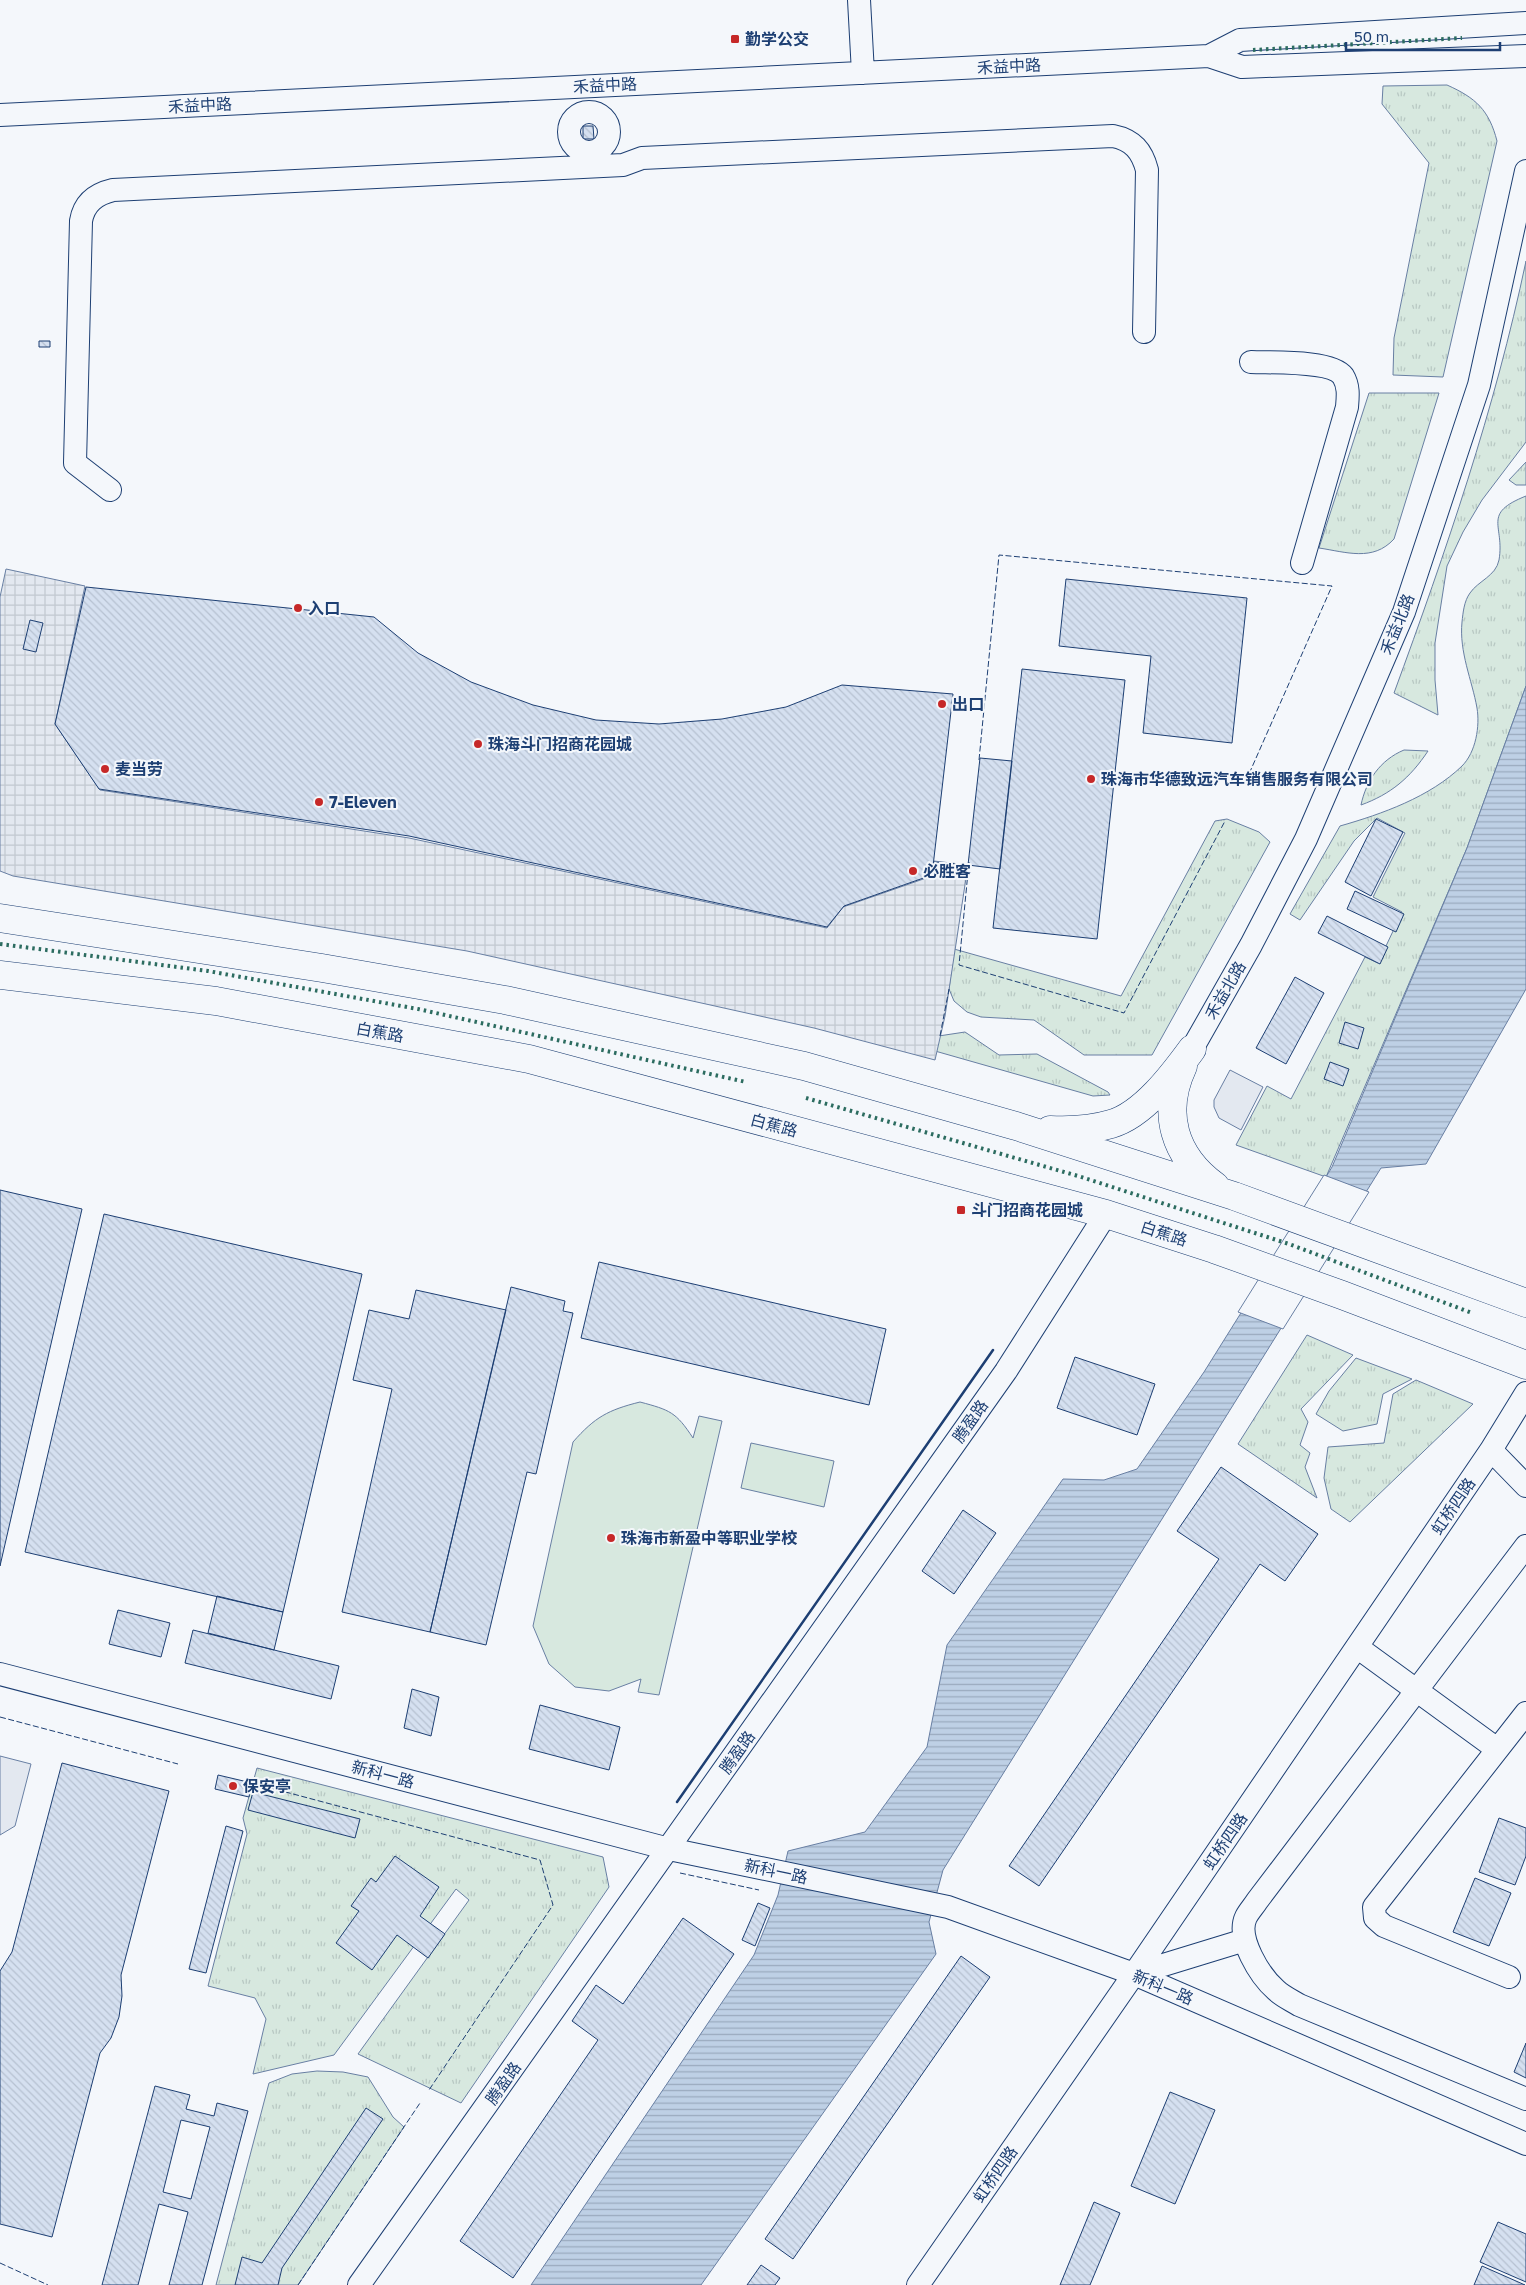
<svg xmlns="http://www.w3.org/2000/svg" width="1526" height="2285" viewBox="0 0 1526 2285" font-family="'Golos Text','Noto Sans SC',sans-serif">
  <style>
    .grass { fill: url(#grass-tufts); stroke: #687fa3 }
    .pitch { fill: #d7e8df; stroke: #687fa3 }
    .parking { fill: #e3e8f0; stroke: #687fa3 }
    .plaza { fill: url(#plaza-grid); stroke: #687fa3 }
    .water { fill: url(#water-rules); stroke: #687fa3 }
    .pier { fill: #f4f7fb; stroke: #687fa3 }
    .building { fill: url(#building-back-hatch); stroke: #1d3f73; fill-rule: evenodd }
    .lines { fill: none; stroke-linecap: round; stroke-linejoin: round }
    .minor-casing { stroke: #1d3f73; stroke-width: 24 }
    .major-casing { stroke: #1d3f73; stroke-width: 29 }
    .minor { stroke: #f4f7fb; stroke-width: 22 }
    .major { stroke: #f4f7fb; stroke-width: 28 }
    .hedge { stroke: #2c6c60; stroke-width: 4; stroke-dasharray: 2.5 4; stroke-linecap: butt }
    .fence { stroke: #1d3f73; stroke-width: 1; stroke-dasharray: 6 2.5; stroke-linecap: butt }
    .wall { stroke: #1d3f73; stroke-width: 2.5 }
    .poi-dot { fill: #c62828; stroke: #f4f7fb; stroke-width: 2 }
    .labels { text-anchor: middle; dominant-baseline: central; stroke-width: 4; stroke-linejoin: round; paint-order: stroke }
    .poi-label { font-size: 16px; font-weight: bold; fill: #1d3f73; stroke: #f4f7fb; text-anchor: start }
    .street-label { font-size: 16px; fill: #1d3f73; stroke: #f4f7fb }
  </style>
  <defs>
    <pattern id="grass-tufts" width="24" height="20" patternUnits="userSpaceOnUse" patternTransform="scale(1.25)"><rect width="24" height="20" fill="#d7e8df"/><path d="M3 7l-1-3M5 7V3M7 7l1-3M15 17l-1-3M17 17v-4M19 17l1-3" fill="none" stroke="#b8c8c3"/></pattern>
    <pattern id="plaza-grid" width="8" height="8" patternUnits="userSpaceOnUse" patternTransform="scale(1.25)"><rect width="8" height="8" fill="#e3e8f0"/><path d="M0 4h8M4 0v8" fill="none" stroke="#c2c8d1"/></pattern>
    <pattern id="water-rules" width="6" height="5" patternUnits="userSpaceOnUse" patternTransform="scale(1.25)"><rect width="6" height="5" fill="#bed0e5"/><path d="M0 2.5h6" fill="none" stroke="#9aaabe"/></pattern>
    <pattern id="building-back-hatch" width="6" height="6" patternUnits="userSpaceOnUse" patternTransform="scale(1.25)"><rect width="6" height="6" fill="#d5e0f0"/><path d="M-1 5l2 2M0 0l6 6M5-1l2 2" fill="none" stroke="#b6c1d1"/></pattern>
  </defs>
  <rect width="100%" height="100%" fill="#f4f7fb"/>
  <path class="grass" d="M1447,85C1476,98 1489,110 1497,141L1443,377L1393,375L1394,338L1429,163L1382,104L1383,86Z
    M1526,261V442L1482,500L1463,532L1447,566L1435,643V680L1438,715L1394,693C1446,551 1495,409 1526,261Z
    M1369,393H1439L1394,539C1373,562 1346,552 1319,548Z
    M1526,462V485H1516L1509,480Z
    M1526,496V686L1467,848L1326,1177L1236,1145L1267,1086L1291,1099L1365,957L1378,963L1402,912L1373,897L1405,833L1377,818L1354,841L1300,920L1290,914L1340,826C1382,814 1430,797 1462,766C1476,752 1480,726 1477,708C1472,680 1459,652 1462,622C1463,613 1464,601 1470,593C1478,581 1496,576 1499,560C1505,525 1481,514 1526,496Z
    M1404,750L1428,751C1410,778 1391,794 1361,805C1366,781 1380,760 1404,750Z
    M1227,819L1259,832L1270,842L1152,1055H1084L1034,1020L981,1017L967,1012L954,1001L949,989L954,949L1121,996L1215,821Z
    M965,1032L999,1055L1037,1054L1108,1092L1110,1095L1093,1096L935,1051L932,1037Z
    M1307,1335L1353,1355L1301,1409L1308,1422L1300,1445L1310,1453L1305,1467L1317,1498L1238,1444Z
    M1356,1358L1412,1379L1383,1394L1377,1424L1343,1431L1316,1414L1329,1391Z
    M1416,1380L1473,1404L1350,1522L1331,1509L1324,1478L1328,1447L1384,1443L1393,1394Z
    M257,1768L603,1857L609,1887L461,2103L358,2054L469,1900L456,1889L334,2055L253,2074L266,2019L255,1998L208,1986L247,1834L243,1818Z
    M317,2071L343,2072L368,2077L393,2117L404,2127L298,2285H216L269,2083L292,2074Z"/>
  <path class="pitch" d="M640,1402C670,1410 676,1412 693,1438L699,1416L722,1421L659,1695L638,1692L641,1679L609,1691L575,1687L549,1664L533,1626L573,1442C595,1417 608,1410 640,1402Z
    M751,1443L834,1461L824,1507L741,1488Z"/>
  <path class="parking" d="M1230,1070L1263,1087L1241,1130L1219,1118L1214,1107V1100Z
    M0,1756L31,1764L15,1826L0,1835Z"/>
  <path class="plaza" d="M6,569L85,586L55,724L100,790L409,838L827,928L843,907L932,876L934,861L968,865L945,1016L935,1060L814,1028L467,951L13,876L0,871V597Z"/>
  <path class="water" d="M1526,686V989L1426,1164L1381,1168L943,1870L929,1922L936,1954L701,2285H531L754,1955L778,1895L788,1851L865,1832L927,1747L947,1645L1063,1479L1104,1480L1137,1469L1204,1372L1326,1177L1332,1167L1467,848Z"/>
  <path class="pier" d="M1324,1175L1369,1192L1283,1329L1238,1312Z"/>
  <path class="building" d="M583,126H593L594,139H583Z
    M39,341H50V347H39Z
    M1066,579L1247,598L1232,743L1143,733L1151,656L1059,646Z
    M86,587L374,617L418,653L471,682L533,705L596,720L659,724L722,719L786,707L842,685L953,694L932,875L844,906L827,927L409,836L99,789L55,724Z
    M30,620L43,623L36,652L23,649Z
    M1022,669L1125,680L1097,939L993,928Z
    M980,758L1012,761L1000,869L968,865Z
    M1376,819L1403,832L1371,896L1345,882Z
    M1355,891L1404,914L1396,932L1347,909Z
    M1327,916L1388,947L1380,964L1318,933Z
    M1295,977L1324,993L1286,1064L1256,1048Z
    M1345,1022L1364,1028L1358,1049L1339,1043Z
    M1330,1062L1349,1069L1343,1086L1324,1079Z
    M0,1190L82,1209L0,1566Z
    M104,1214L362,1274L283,1612L25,1552Z
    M599,1262L886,1329L869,1405L581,1338Z
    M511,1287L565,1301L563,1311L573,1313L536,1474L527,1472L486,1645L430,1632Z
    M416,1290L506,1310L430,1632L342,1612L392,1389L353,1380L369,1310L409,1319Z
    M1075,1357L1155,1384L1137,1435L1057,1408Z
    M1221,1467L1318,1534L1285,1581L1260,1564L1039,1886L1009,1866L1219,1559L1177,1531Z
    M963,1510L996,1533L954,1594L922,1571Z
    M217,1596L283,1612L274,1650L208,1633Z
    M118,1610L170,1623L161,1657L109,1644Z
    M193,1630L339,1666L331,1699L185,1663Z
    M412,1689L439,1697L431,1736L404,1728Z
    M540,1705L620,1727L609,1770L529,1749Z
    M62,1763L169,1791L121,1975L122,1996L119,2017L111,2038L100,2053L52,2237L0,2224V1971L12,1952Z
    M218,1775L252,1783L249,1797L215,1789Z
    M253,1792L360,1819L355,1838L248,1810Z
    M1499,1818L1526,1828V1856L1515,1885L1479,1872Z
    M226,1826L243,1831L206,1973L189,1969Z
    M395,1856L439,1887L420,1916L445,1934L428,1958L397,1935L372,1970L336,1943L359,1911L351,1906L371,1878L376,1882Z
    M1475,1878L1511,1893L1489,1946L1453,1932Z
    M758,1903L770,1908L755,1946L742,1940Z
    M683,1918L734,1954L513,2278L460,2241L598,2040L572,2021L596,1985L623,2004Z
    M961,1956L990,1977L793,2259L765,2239Z
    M1526,2043V2078L1514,2072Z
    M155,2086L190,2095L186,2109L214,2116L217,2103L248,2111L202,2285H169L188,2212L159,2204L138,2285H102ZM181,2120L210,2127L191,2199L163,2192Z
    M1170,2092L1215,2110L1175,2204L1131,2186Z
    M366,2108L383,2119L282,2268L278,2285H235L242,2257L262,2263Z
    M1094,2202L1120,2213L1090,2285H1060Z
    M1498,2222L1526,2234V2282L1480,2262Z
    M761,2265L780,2278L775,2285H747Z
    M1482,2266L1525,2285H1474Z"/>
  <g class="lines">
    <defs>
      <path id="minor" d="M859,0L863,73
        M1209,56L1240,40L1526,23
        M569 132a20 20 0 1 1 40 0a20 20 0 1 1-40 0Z
        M0,115L1209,56L1242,67L1526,56
        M1251,362C1271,363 1331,360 1343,376C1349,386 1348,396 1347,407L1302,563
        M110,490L75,463L81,221C84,203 96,194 113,190L623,165L642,158L1113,136C1133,140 1142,151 1147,170L1144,332
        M1192,1049L1251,945L1306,839L1404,612L1479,385L1526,171
        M1491,1450L1526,1486
        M1526,1546L1257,1901C1254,1906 1249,1911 1246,1917C1236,1938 1260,1976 1276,1990C1282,1996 1291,2000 1299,2005L1526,2099
        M1357,1647L1497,1749
        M0,1674L669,1849L948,1907L1134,1974L1526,2144
        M1134,1974L1245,1940
        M1509,1977L1384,1926L1375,1918L1374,1907L1526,1713
        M359,2285L1006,1371L1106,1214
        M918,2285L1134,1974L1491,1450L1526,1393"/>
      <path id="major" d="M0,918L322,968L505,1000L804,1066L1016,1126L1234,1196L1526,1303
        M0,975L216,1001L529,1059L1106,1214L1214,1249L1342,1295L1526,1365
        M1183,1066C1161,1113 1174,1156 1215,1186
        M1050,1130C1071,1131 1091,1130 1111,1124C1143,1115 1173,1075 1192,1049"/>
    </defs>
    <use href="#minor" class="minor-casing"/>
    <use href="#major" class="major-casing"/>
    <use href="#minor" class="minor"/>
    <use href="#major" class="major"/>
    <path class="hedge" d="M1253,50L1462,38
      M0,944L208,971L418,1009L746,1082
      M806,1098L1078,1176L1289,1244L1472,1313"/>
    <path class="fence" d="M979,760L999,555L1332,586L1245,783
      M933,862L969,865
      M969,862L959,965L1124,1013L1225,821
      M940,1036L949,989
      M0,1717L178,1764
      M252,1783L540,1860L553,1905L429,2090
      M680,1873L759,1890
      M0,2263L48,2285
      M298,2285L420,2103"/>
    <path class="wall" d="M677,1802L993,1350"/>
  </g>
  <g class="poi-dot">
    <rect x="730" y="34" width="10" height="10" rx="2.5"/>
    <circle cx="298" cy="608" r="5"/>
    <circle cx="942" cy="704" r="5"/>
    <circle cx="478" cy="744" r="5"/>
    <circle cx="105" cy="769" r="5"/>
    <circle cx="1091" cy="779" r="5"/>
    <circle cx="319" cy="802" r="5"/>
    <circle cx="913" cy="871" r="5"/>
    <rect x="956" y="1205" width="10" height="10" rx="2.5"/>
    <circle cx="611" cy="1538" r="5"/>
    <circle cx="233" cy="1786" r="5"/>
  </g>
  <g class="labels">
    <g class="poi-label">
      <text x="745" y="39">勤学公交</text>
      <text x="308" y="608">入口</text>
      <text x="952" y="704">出口</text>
      <text x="488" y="744">珠海斗门招商花园城</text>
      <text x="115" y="769">麦当劳</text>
      <text x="1101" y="779">珠海市华德致远汽车销售服务有限公司</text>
      <text x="329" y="802">7-Eleven</text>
      <text x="923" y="871">必胜客</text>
      <text x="971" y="1210">斗门招商花园城</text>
      <text x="621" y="1538">珠海市新盈中等职业学校</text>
      <text x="243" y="1786">保安亭</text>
    </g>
    <g class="street-label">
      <text transform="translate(1009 66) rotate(-3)">禾益中路</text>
      <text transform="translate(605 85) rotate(-3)">禾益中路</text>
      <text transform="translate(200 105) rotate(-3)">禾益中路</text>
      <text transform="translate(1397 624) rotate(-68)">禾益北路</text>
      <text transform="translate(1225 990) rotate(-60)">禾益北路</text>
      <text transform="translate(380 1032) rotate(10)">白蕉路</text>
      <text transform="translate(774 1125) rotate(15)">白蕉路</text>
      <text transform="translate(1164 1233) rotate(18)">白蕉路</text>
      <text transform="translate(970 1421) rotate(-55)">腾盈路</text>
      <text transform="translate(1453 1506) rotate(-56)">虹桥四路</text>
      <text transform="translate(737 1752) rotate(-55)">腾盈路</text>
      <text transform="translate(383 1774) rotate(15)">新科一路</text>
      <text transform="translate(1225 1841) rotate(-56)">虹桥四路</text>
      <text transform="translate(776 1871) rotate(12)">新科一路</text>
      <text transform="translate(1163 1987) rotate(23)">新科一路</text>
      <text transform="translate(503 2083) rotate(-55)">腾盈路</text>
      <text transform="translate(995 2174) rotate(-55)">虹桥四路</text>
    </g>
  </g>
  <path d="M1346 42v8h154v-8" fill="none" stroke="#1d3f73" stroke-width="2.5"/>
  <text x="1354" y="42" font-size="15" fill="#1d3f73" stroke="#f4f7fb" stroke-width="4" paint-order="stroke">50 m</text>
</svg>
